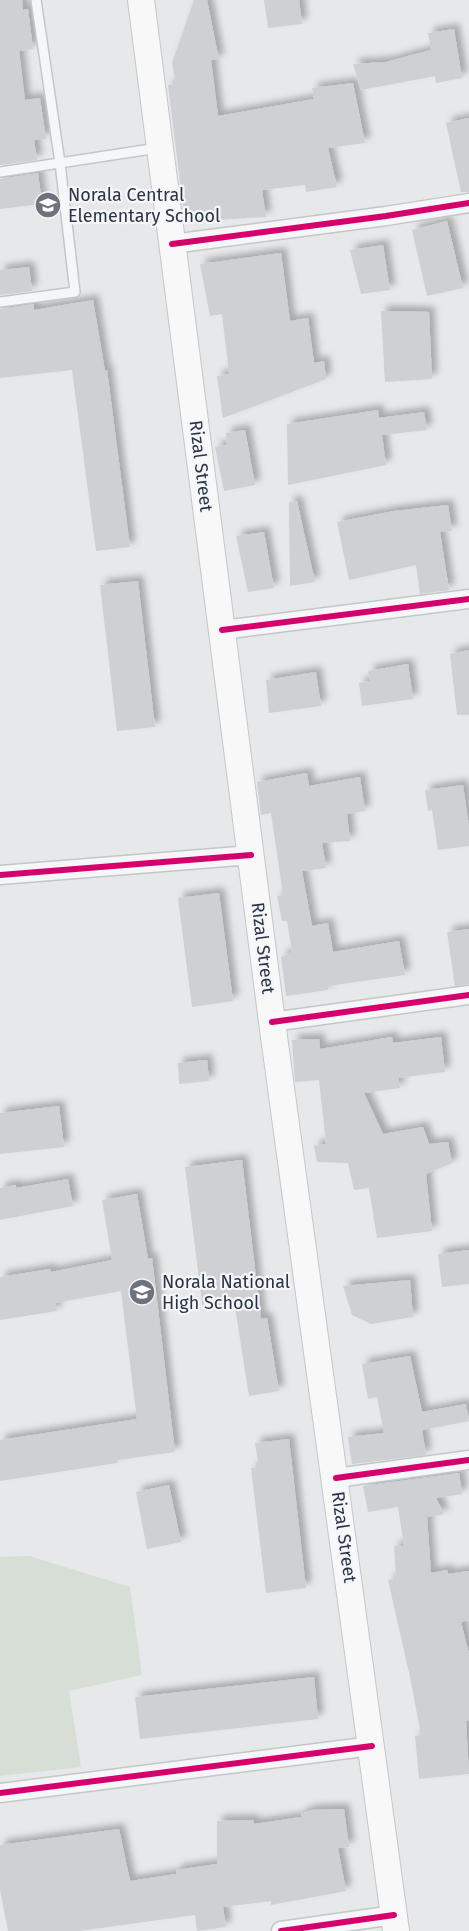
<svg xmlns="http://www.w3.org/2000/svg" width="469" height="1931" viewBox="0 0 469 1931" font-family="'Fira Sans',sans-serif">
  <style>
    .green { fill: #d6ded6 }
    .building { fill: #ced0d3; filter: url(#shadow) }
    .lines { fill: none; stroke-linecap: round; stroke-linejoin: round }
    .service-casing { stroke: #c4c6c8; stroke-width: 12 }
    .minor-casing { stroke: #c4c6c8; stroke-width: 21 }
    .secondary-casing { stroke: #c4c6c8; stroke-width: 28 }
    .service { stroke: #f5f6f7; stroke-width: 9 }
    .minor { stroke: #f5f6f7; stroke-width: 18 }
    .secondary { stroke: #f8f8f8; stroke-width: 26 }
    .cycleway-casing { stroke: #f4f6f9; stroke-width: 10 }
    .cycleway { stroke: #d6006c; stroke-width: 6 }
    .labels { text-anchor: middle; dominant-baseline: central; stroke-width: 4.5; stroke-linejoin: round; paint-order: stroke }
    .poi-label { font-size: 18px; fill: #2b3445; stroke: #f4f6f9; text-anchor: start }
    .street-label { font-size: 18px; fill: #2b3445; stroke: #f4f6f9 }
  </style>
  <defs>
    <filter id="shadow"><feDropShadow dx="5.5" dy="-5.5" stdDeviation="3" flood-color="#0004"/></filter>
  </defs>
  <rect width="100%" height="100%" fill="#e6e8ea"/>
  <path class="green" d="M29,1556L130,1587L142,1675L69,1691L81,1767L0,1776V1557Z"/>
  <path class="building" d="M0,0H22L23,10L28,9L33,49L19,51L25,100L40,98L46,139L34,140L37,160L0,165Z
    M194,0H207L219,60H211L218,116L314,99L312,88L353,83L365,143L328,148L337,187L306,192L305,185L262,190L266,217L185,222L168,85L176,84L172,63Z
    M264,0H299L302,24L268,28Z
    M454,29L462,78L436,83L435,76L361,90L353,64L386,62L431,50L428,33Z
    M469,118V192H461L446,123Z
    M38,173L42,204L0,209V179Z
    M447,221L463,288L427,296L412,230Z
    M383,245L390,290L361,294L350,250Z
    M281,253L290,321L308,318L314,363L324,361L326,379L223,418L217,376L229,374L222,314L210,316L200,264Z
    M29,267L32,291L0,295V270Z
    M93,300L105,371L107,370L130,547L96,551L72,370L0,378V309L34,304V310Z
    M381,311L429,312L432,379L385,382Z
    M378,410L379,418L424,412L427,430L382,435L386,465L288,485L287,424Z
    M245,430L255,485L224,491L215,447L227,445L226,433Z
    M297,501L315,582L290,586L289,502Z
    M448,505L452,531L440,532L449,590L420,594L416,565L349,580L337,522L394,511Z
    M264,532L274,588L248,592L236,536Z
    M138,581L155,727L117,731L100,585Z
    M469,650V715H457L450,654Z
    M408,664L413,699L362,706L359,683L370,681L368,671Z
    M316,672L321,706L269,713L266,680Z
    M307,773L309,786L360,777L365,811L347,814L350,841L322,843L326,868L302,871L312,926L328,923L333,952L399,941L405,975L328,986V990L286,996L281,957L292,952L287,921H282L277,896L283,895L271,813L261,815L257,782Z
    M463,785L469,827V846L438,850L432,810L428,811L425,790Z
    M219,893L233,1001L192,1007L178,898Z
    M469,929V984L455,986L447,932Z
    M392,1037L393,1043L441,1037L445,1072L398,1078L400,1088L364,1093L383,1134L423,1127L429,1144L448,1142L452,1163L426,1174L432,1231L377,1238L369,1188L354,1190L348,1163L317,1162L314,1146L326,1144L319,1080L295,1082L292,1040L319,1039L320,1049Z
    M207,1060L209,1081L179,1084L178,1063Z
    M59,1106L64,1147L0,1154V1113Z
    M242,1160L261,1319L267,1318L279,1391L249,1396L235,1307L203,1311L185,1167Z
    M68,1179L73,1206L0,1220V1188L16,1185V1188Z
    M137,1194L148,1259L152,1258L175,1452L117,1460V1463L0,1481V1440L137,1419L121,1291L55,1303L57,1311L0,1320V1277L50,1269L51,1272L112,1260L102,1200Z
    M469,1250V1284L442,1287L438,1254Z
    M410,1280L413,1317L371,1324L352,1315L343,1286Z
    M410,1356L422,1412L466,1404L469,1421L422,1430L426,1455L352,1464L348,1437L384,1433L377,1397L368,1399L362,1364Z
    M289,1439L306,1588L266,1593L251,1468L259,1467L255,1443Z
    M459,1473L462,1494L436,1498L444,1514L427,1517L431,1573L447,1570L448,1574L469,1571V1620L461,1622L469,1654V1720L466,1721L469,1774L419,1779L415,1736L421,1735L410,1677L388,1580L396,1578L394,1546H404L398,1507L368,1512L363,1486Z
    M169,1485L181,1542L147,1549L136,1492Z
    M314,1677L318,1719L140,1739L135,1697Z
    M344,1809L349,1847L338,1848L346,1891L271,1905V1901L223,1907L226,1927L197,1931L195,1915L79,1931H8L0,1890V1845L119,1829L130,1881L176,1874V1870L217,1864V1821L253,1820L254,1824L301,1817V1814L312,1810Z"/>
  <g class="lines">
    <defs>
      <path id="service" d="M0,172L158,148
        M0,302L75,292L60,163L36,0"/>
      <path id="minor" d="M172,244L386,216L469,203
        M222,630L469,599
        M0,875L251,855
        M272,1022L469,995
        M336,1478L469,1460
        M0,1793L372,1746
        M281,1931L394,1915"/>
      <path id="secondary" d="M141,0L272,1022L396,1931"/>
    </defs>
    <use href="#service" class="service-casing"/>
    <use href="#minor" class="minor-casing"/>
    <use href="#secondary" class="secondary-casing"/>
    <use href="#service" class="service"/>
    <use href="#minor" class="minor"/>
    <use href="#secondary" class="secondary"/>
    <defs>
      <path id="cycleway" d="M172,244L386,216L469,203
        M222,630L469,599
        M0,875L251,855
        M272,1022L469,995
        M336,1478L469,1460
        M0,1793L372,1746
        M281,1931L394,1915"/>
    </defs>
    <use href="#cycleway" class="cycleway-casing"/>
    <use href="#cycleway" class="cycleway"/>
  </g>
  <defs>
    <symbol id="school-disc" viewBox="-11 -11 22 22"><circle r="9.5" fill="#6c737f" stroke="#f4f6f9"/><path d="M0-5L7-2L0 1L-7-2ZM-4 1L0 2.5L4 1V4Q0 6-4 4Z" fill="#fff"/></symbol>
  </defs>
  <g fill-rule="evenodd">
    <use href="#school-disc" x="33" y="190" width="30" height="30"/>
    <use href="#school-disc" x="127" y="1277" width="30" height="30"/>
  </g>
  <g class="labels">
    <g class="poi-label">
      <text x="68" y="195">Norala Central<tspan x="68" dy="21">Elementary School</tspan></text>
      <text x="162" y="1282">Norala National<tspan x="162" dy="21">High School</tspan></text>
    </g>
    <g class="street-label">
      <text transform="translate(201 466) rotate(83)">Rizal Street</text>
      <text transform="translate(263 948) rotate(83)">Rizal Street</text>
      <text transform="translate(344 1537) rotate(82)">Rizal Street</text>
    </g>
  </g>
</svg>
